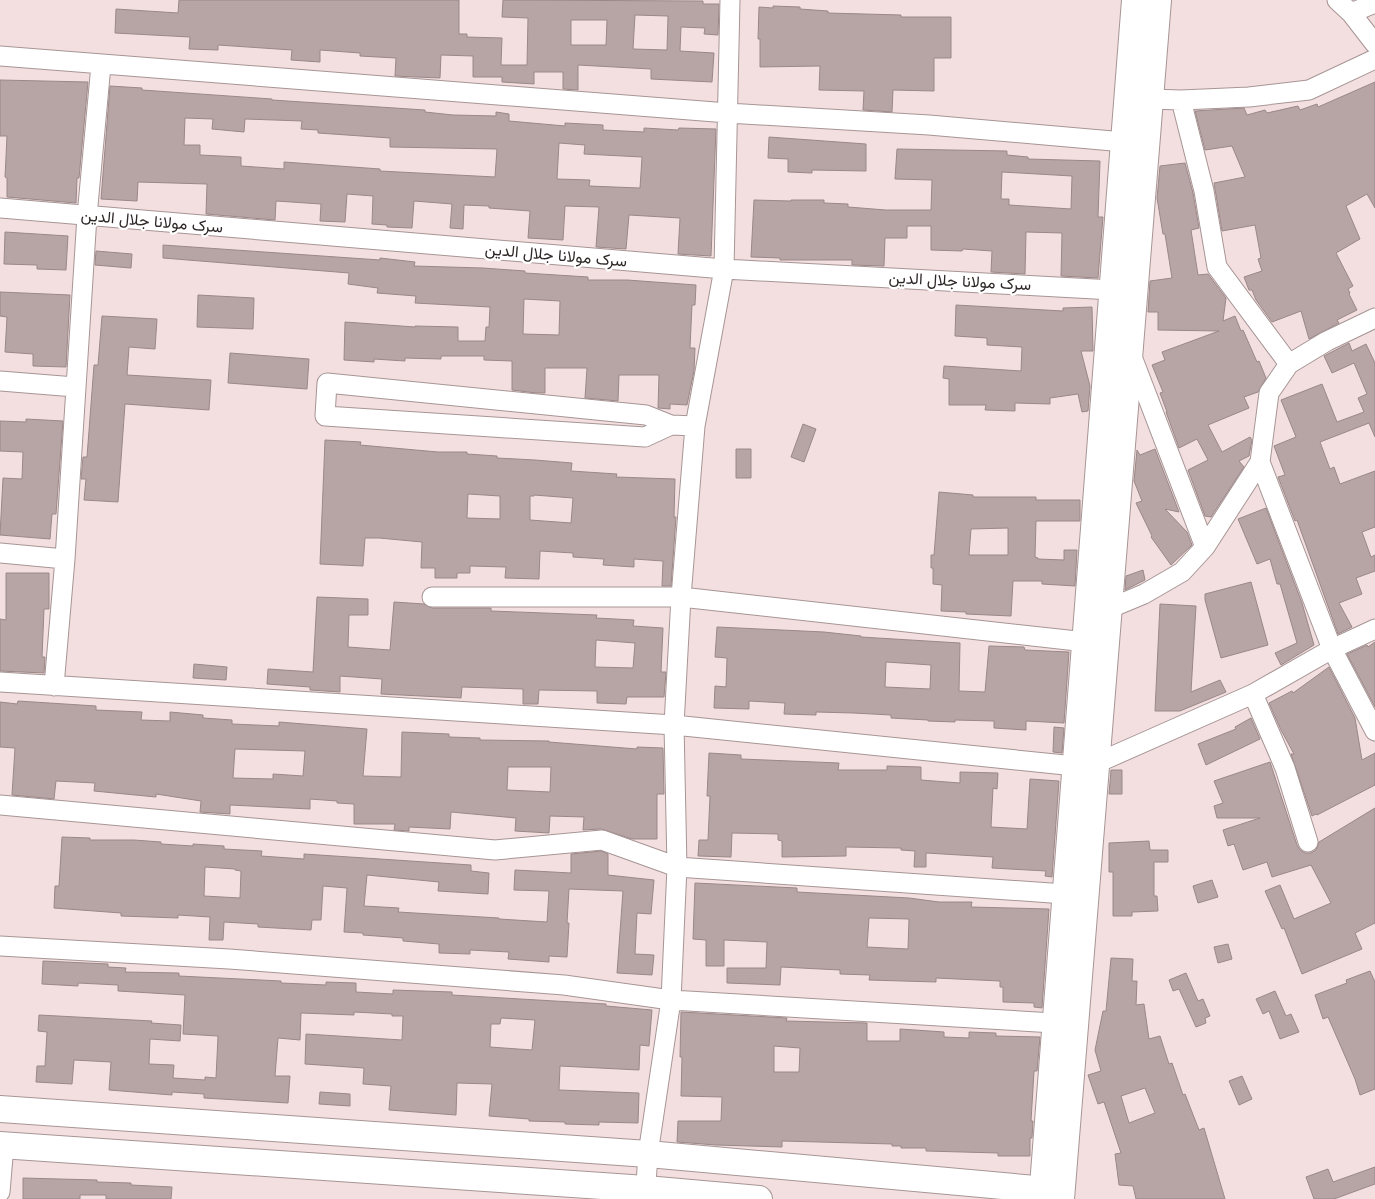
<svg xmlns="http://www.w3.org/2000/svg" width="1375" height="1199" viewBox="0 0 1375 1199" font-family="Arial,Vazirmatn,sans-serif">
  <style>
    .building { fill: #b7a4a4; stroke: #9a8888; fill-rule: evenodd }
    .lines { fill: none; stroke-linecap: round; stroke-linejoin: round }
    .street-casing { stroke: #a79595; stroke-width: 21 }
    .secondary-casing { stroke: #a79595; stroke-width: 28 }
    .street { stroke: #fff; stroke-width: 19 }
    .secondary { stroke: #fff; stroke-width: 26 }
    .labels { text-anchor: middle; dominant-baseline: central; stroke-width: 4.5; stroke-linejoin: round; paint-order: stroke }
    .street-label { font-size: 16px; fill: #2e2727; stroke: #fff }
  </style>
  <rect width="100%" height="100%" fill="#f3dfdf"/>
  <path class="building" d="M179,0H459V34H467V37L502,38L501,65H527L528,18L502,17L503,0L703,1V4H719L718,35L704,34L705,28L681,27L680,51L714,53L712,82L651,79V69L578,65V90L563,89V72H534V84L502,82V77H473V56L441,55L440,78L416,77L395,76L396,58L360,56V53L320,50V62L291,60L292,50L218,45V50L189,49L190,37L115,33L116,9L178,13ZM635,15L668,16L667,50L633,49ZM571,20H607L606,45H571Z
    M773,6L800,7V9L828,11V13L901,15V17H951V58H934V91L893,90L892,112L863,110L864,91L819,90L820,66L760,67V39H758L759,7L773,8Z
    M0,80L88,82L79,178H77L76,203L7,197V178L5,177L7,136H0Z
    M1375,82V208L1367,194L1346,206L1360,239L1336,253L1353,286L1348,289L1350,293L1349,294L1357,310L1337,320L1339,323L1309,339L1301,311L1272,322L1256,300L1252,290H1249L1244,277L1262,271L1258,259L1261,258L1255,225L1222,231L1214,183L1245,177L1232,146L1205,150L1195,111L1244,108L1247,115L1265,110L1267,113L1298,106L1300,110L1317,104L1318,107Z
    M110,86L142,88V90L272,99V100L425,110V112L453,115L496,116V112L509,114V121L565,126V123L603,125V130L644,132V128L678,130L679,128L716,129L711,256L678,254L680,218L629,215L626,249L596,247L599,207L565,206L563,240L528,238L530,211L489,208V206L464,205L463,229L450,228L452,204L414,201L412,228L387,227V225L372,224L373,196L347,194L345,222L320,221L321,204L276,201L275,220L206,214L207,184L138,182L137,201L101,199ZM185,118L213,119L212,129L244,132L245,119L302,121L301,129L318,130V133L390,138V147L497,149L495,177L380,171V169L284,162V169L241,166V157L200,155V145H184ZM559,143L585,145L584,154L642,157L640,188L589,186L590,180L557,179Z
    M769,137L866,144V171L812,170V173L788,172V159L768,158Z
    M897,149L1007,151V155L1028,157V159L1100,161L1098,217H1103L1098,278L1061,276L1062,233L1026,232L1025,274L991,272L992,251L963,249L962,251L931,250V226H907V238H885L884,266L852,265V260H780V258L751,257L754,200L791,201V200H824V203L848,204V207L886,210H931L932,180L895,179ZM1002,172L1072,176L1071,209L1009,205V199H1001Z
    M1185,163L1193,193L1199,228L1191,230L1198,275L1208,274L1226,298L1223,321L1235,316L1241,331L1243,330L1257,362L1259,361L1266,378L1258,392L1244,397L1249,408L1208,425L1222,452L1250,437L1252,440L1249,456L1239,461L1244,467L1211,517L1205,516L1188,470L1208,460L1197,439L1179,448L1166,412H1167L1160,393L1163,392L1152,365L1165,360L1162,352L1219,331L1158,330V312H1148L1150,281L1172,278L1165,234H1163L1157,198L1160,166Z
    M5,232L68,236L66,270L37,269V265L4,264Z
    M163,245L380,260V258L415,262L414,266L483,268L525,271V273L588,277V280H627L696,285L695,305H692L690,348H695L694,371L687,405L670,404V409L658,408L659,375H619L618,401L585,398L587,368H545V393H536L512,390V361L484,360V356H441V359L405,358V361L374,359V362L344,360L345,322L415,327V326L458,327V341H485L486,327H489L490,307L415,303L416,296L377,293L378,288L348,284L349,273L163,258ZM524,299L560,301L559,335L523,334Z
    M96,251L132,254L131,268L95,265Z
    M0,292L70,295L66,367L33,366V354L5,352L7,317L0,316Z
    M198,295L254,298L253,329L197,327Z
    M956,305L1063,311V308L1092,307L1093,351H1081L1090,386L1088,411L1082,412L1078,394L1050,398V404L1015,403V411L985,410L986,405H949V379L943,378L944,366L1021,371L1022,347L987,345V338L955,336Z
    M102,316L157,319L155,349L129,347L127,375L211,380L209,410L125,404L118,502L84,500L86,479H81L83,457H87L94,365H98Z
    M1349,343L1352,351L1366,344L1375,363V437L1369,423L1320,442L1330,469L1334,467L1340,484L1375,471V527L1362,532L1371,557L1375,555V571L1356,578L1362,594L1339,603L1352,627L1338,634L1297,520L1295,521L1278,477L1285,475L1274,446L1296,437L1281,400L1322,384L1337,422L1364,412L1358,398L1367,394L1354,363L1332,373L1324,356Z
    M230,353L309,359L307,389L228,383Z
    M26,419L63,421L56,514H52L50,539L0,535L3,478L22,479L23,452L0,451V421L26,422Z
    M803,424L816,429L804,462L791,457Z
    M325,440L361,442L360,445L438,452H467V454L497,456V458L535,460L572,463L571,471L617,474L616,477L675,479L674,517H676L671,586H662L663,561L634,559V567L603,565L604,559L573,557V553L540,551L539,579L505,578L506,567L470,566V573H457V578H435V568H421L422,542L379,538H365L363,566L320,564ZM468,494L500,496V519L467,518ZM534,495L573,498L571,523L530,520V496H534Z
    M736,449H751V478H736Z
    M1155,449L1179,512L1165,509L1187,532L1192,545L1171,565L1151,537L1152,536L1136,503L1142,501L1134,481L1137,450L1140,455Z
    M939,492L973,495V497H1036V500H1080V521H1036L1035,557L1038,558V559L1064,560V550H1077L1075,586L1042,584V581H1013L1011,616L966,614V612L941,611L942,585L933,584V568H931V555H934ZM1008,528V555H969L971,529Z
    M1266,508L1302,603L1314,645L1281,665L1275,653L1297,643L1280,584H1277L1270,559L1257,564L1238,519Z
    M1143,570L1145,580L1125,590L1126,576Z
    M6,573H49V609H44L42,657H45L44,673L0,671V619L6,620Z
    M1251,582L1268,645L1221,658L1205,600V594Z
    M317,597L368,599V615H349L348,647L390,650L394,602L424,604L432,608H491V611L597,615L596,618L634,620L633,626L663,628L661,672H666L664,697H627L626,704L597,703V691L539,690L538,704H523V689L462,687L461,698L381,694L382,679L340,676V692L310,690V687L267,684L268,669L313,672ZM596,640L635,643L633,668L595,667Z
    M1160,604L1196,606L1191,692L1220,680L1226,692L1180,711H1155Z
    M717,627L824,632L861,636V637L960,643L959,691L985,692L989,646L1024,647L1025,650L1069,652L1064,723L1026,721V730L994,728V721L955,720V722L928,721V720L891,718V715L853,713L816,712V715L784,714L785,703L749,701V709L714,708L715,686L726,687L727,658L715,657ZM886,662L931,665L930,689L885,687Z
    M1375,642V707L1347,654L1367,645L1368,647Z
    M194,664L227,667L226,680L193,678Z
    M1329,667L1355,718L1362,760L1375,753V785L1317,815L1316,814L1312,816L1291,754H1294L1281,730L1269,703L1292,691L1293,693Z
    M18,701L96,706V710L142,712L141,720L170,721V712L203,715V718L232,720V724L279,726V722L367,729L363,776L401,777L402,732L449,734V737L480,738V740L549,741V742L637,749V747L663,748L664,794H657V839H632L601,829L583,830L584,817L550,816L549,833L515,831L516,818L451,812L450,829L409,827V831L394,830L395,824H354V804L337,803V801L310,799V809L230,805V814L200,812L201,801L156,794V797L94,791L95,783L56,781L54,799L12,795L15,748L0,747V702L17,704ZM235,749L305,751L303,776L273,774V779L233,778ZM508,767H551L550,792L507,790Z
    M1251,718L1260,739L1206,765L1198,744L1236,729L1235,727Z
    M1054,727L1064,728L1062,753L1053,752Z
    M709,753L741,755V759L839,763L838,770H887V766L921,767V780L960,783V772L998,773L997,789L993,788L991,827L1027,829L1030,779L1059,781L1052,877L1045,876L1046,871L992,868L993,857L926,853V867H914L915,851L901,850V848L846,847V856L782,857V841L778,840V834L732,833L731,857L698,856L699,840H708L710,796H707Z
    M1270,762L1297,845L1300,850L1305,853H1311L1316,850L1319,842L1375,808V923L1355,933L1362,949L1302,974L1284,928L1282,929L1265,891L1280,885L1294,919L1331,903L1311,865L1272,877L1267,862L1243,870L1234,844L1228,846L1223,830L1260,818H1217L1214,806L1223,803L1214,781Z
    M1111,770H1122V794H1109Z
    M62,837L90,838V840H134L161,842V844L193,846V844L224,846V849L262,851L261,856L304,859V854L471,865V871L489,873L488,894L438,891L439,882L367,875L364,906L399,908L398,912L499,918V919L547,922L549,891L514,890L515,870L571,873V854L601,851L608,854V875L654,880L651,914L637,913L635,954L654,955L652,975L617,973L623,891L569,889L567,923H569L567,957L549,956V962L508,959L509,952L470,950V954L439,953V944L403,941V938L363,935V933L344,932L347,888L323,886L321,920H312L311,930L258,927V924L224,922L223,940H209L210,917L178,915V918L121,916V913L54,908L55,886H59ZM205,867L235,869V870L241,871L240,898L204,896Z
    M1149,841L1150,850H1168V862H1154V896H1157L1158,911L1132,912V916H1113V872H1109V843Z
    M1212,880L1218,897L1198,903L1193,886Z
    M695,883L797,888V892L909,898L939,902H972L971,907L1049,909L1042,1008L1034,1007V1003L1003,1002V987H1000V981L936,978V982L869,980L870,975L840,974V970L781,967L780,985L727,983V968H766L767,942L724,940V966H706V940L693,939ZM869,918L909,919L908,949L867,947Z
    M1228,944L1232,959L1218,963L1214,947Z
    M1111,958L1133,959L1132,981H1137L1136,1005L1144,1004L1149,1039L1160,1036L1169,1064L1172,1063L1183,1095L1185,1094L1199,1130L1204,1128L1225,1199H1136L1133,1186L1119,1185L1115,1154L1121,1153L1104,1102L1098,1104L1088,1075L1101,1071L1095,1050L1103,1011H1106ZM1145,1088L1155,1113L1129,1123L1121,1096Z
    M43,961L108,964V967L126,968L125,972L179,973V976L281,981V983L326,985V982L356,983V992L393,994V990L452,992V995L606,1004V1006L652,1010L649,1046L640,1045L639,1070L560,1066L559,1090L639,1093L638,1123L599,1122V1125L565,1124V1122L529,1121V1119L489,1116L492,1084L457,1083L456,1115L389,1110L391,1086L363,1084L364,1068L305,1064L306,1034L402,1040L403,1016H392V1014L354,1012V1015L301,1013L300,1040L278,1038L275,1076H290L288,1103L204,1098V1094L172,1092V1095L109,1090L111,1062L74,1060L72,1084L36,1082L37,1066H45L47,1032L38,1031L39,1015L152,1021L151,1023L181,1025L180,1041L150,1039L149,1064L174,1065L173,1078L205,1080V1077L216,1078L218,1036L183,1034L185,995L118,991V985L78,983V986L42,984ZM501,1018L535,1020L532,1050L490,1047L491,1024H500Z
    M1370,971L1375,982V1089L1360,1095L1355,1079L1328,1017L1323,1019L1315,995L1347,983L1346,980Z
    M1186,973L1198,1001L1203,999L1210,1016L1205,1018L1206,1023L1196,1027L1179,989L1173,991L1169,980Z
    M1275,991L1286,1016L1291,1014L1299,1032L1280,1039L1269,1011L1263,1014L1256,999Z
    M681,1012L787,1018L786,1021L867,1023V1041H900V1029L944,1032V1037L969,1038V1032L996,1033V1036L1040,1037L1037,1071H1034L1031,1121H1033L1032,1138H1030V1156H998V1153L926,1151V1148H901V1146H892V1144L782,1141V1147L716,1145L677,1142L678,1121H721L722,1097L681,1096L682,1057H680ZM774,1046L800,1048L799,1072H774Z
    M1242,1076L1252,1099L1239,1105L1229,1081Z
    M320,1092L350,1094V1106L319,1104Z
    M1375,1167V1184L1334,1199H1314L1306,1177L1328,1169L1333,1182Z
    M23,1178L97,1180V1182L131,1183V1185L172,1187L171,1199H106V1195H80V1199H23Z"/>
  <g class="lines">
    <defs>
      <path id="street" d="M1337,0L1351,13L1375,44
        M1351,13L1375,3
        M0,56L728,113L929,125L1124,142
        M1150,99L1181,100L1249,97L1309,90L1375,59
        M1181,100L1204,191L1217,267L1289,364
        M0,208L724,269L1113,290
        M1131,354L1205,547
        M0,381L75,387
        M671,425L645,437L325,416L327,383L646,415L671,425L695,426
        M1260,462L1332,649L1375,731
        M0,553L65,559
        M432,597H681L1086,642
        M1108,609L1144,594L1182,572L1205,547L1260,462L1269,393L1289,364L1327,341L1375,318
        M0,682L674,725L1075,766
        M54,686L65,559L87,216L101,65
        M1253,694L1285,768L1308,842
        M1097,763L1253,694L1332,649L1375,629
        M0,805L495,850L602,840L677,867L1065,894
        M0,946L229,959L564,985L671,1000L1054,1023
        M0,1192L4,1145
        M645,1199L648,1154L671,1000L677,867L674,725L681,597L695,426L724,269L730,0"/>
      <path id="secondary" d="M0,1109L648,1154L1058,1191
        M0,1145L646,1189L759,1199
        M1042,1199L1135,0
        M1061,1199L1158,0"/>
    </defs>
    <use href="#street" class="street-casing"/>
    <use href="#secondary" class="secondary-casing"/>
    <use href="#street" class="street"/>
    <use href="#secondary" class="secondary"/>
  </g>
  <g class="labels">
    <g class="street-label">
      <text transform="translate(152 221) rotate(5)">سرک مولانا جلال الدین</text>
      <text transform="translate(556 255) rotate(5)">سرک مولانا جلال الدین</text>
      <text transform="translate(960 281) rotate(3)">سرک مولانا جلال الدین</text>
    </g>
  </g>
</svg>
